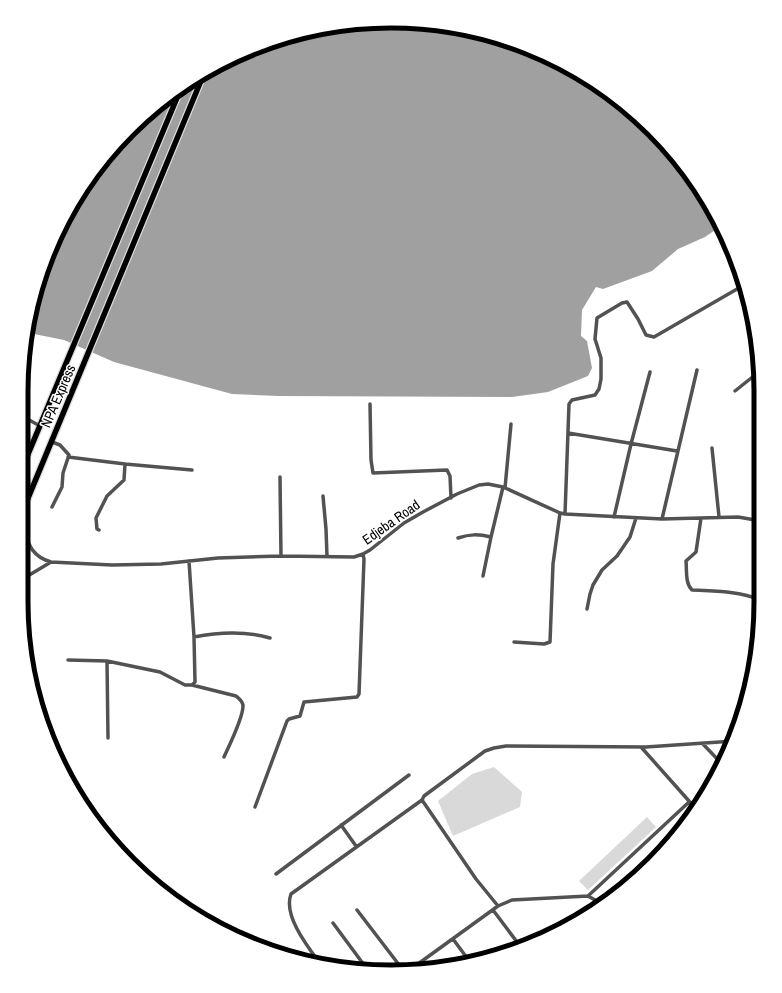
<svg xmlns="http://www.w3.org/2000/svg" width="782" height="993" viewBox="0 0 782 993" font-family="'Archivo Narrow',sans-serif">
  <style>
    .green { fill: #d9d9d9 }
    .water { fill: #a0a0a0 }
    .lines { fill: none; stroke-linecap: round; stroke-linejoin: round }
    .primary-casing { stroke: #dbdbdb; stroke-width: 8 }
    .street { stroke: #525252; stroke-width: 3.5 }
    .primary { stroke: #000; stroke-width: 5.5 }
    .labels { text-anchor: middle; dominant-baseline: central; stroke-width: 3; stroke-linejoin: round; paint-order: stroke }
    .street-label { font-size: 14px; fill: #000; stroke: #fff }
    .rim { fill: none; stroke: #000; stroke-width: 5 }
  </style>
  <rect width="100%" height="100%" fill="#fff"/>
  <path class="green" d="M494,767L522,792L520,807L453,836L438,801L472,774Z
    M647,817L656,827L588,890L579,881Z"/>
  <path class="water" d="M400,22H415L487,34L555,59L616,98L669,147L712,206L721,226L705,237L678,249L652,271L603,289L596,287L582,310L581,336L587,341L592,368L588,376L548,392L512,397L278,396L232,394L114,362L64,340L29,333L41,272L70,206L113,147L206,70L272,41L343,24L382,23L390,26Z"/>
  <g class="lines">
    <defs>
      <path id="primary" d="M21,471L179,93
        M21,515L205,71"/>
    </defs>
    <use href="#primary" class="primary-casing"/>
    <path class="street" d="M735,391L755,375H760
      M370,404L371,460L373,473L447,470L450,476L451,498
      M22,416L40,426
      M568,433L677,451
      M52,442L60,445L69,455L63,473L62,487L52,507
      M22,445L31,449
      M712,448L719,517
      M68,457L125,464L124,480L107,496L96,518L97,529L99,530
      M125,464L192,470
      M280,477L281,556
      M505,488L511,424
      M323,496L326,529L327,556
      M565,514L569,404L572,400L595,395L599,389L601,379V358L595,339L597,318L622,303L627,302L638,319L646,335L654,337L744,285
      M614,517L631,444L650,372
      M701,518L696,552L686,561C687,571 685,583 692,590C716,591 739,591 761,600
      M662,519L697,370
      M21,523C28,542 30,556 51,562L112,565L161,564L218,558L281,556L354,557L363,554L370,550L404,523L423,512L457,494L479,485L488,484L503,487L560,513L565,514L662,519L738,517L761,521
      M458,538C470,534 478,534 491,537
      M21,553L25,536
      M483,576L491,537L503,487
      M21,580L51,562
      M587,609L590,594L593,585L602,570L617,556L630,537L636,518
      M194,637C219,632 246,631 270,638
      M514,642L544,644L550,642L553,564L560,513
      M68,660L107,661
      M192,685L236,696C239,699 243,701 243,706C243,718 229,746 224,757
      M746,690L749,691
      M108,738L107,661L160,672L185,685H192L195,682L194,637L189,561
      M702,743L722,764
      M641,747L697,810
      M255,807L287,721L289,719L300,716L304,702L357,697L359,694L364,559L363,554
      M341,825L356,846
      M276,874L409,775
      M588,896L689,802
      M498,906L476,879L422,800L424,796L485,751L494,748L506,746L646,747L734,741
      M357,910L403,970
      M493,910L520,946
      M333,923L367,969
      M453,939L470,962
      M319,962C307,946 283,915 291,894L422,800
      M411,969L498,906L512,900L588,896L602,904"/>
    <use href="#primary" class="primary"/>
  </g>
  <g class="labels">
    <g class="street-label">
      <text transform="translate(58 396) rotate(-67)">NPA Express</text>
      <text transform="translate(391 522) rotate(-35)">Edjeba Road</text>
    </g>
  </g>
  <path d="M0 0H782V993H0ZM391 28H391A363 363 0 0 1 754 391V602A363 363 0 0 1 391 965H391A363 363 0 0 1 28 602V391A363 363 0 0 1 391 28Z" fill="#fff" fill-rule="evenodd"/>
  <path class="rim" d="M391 28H391A363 363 0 0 1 754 391V602A363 363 0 0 1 391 965H391A363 363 0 0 1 28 602V391A363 363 0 0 1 391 28Z"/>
</svg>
